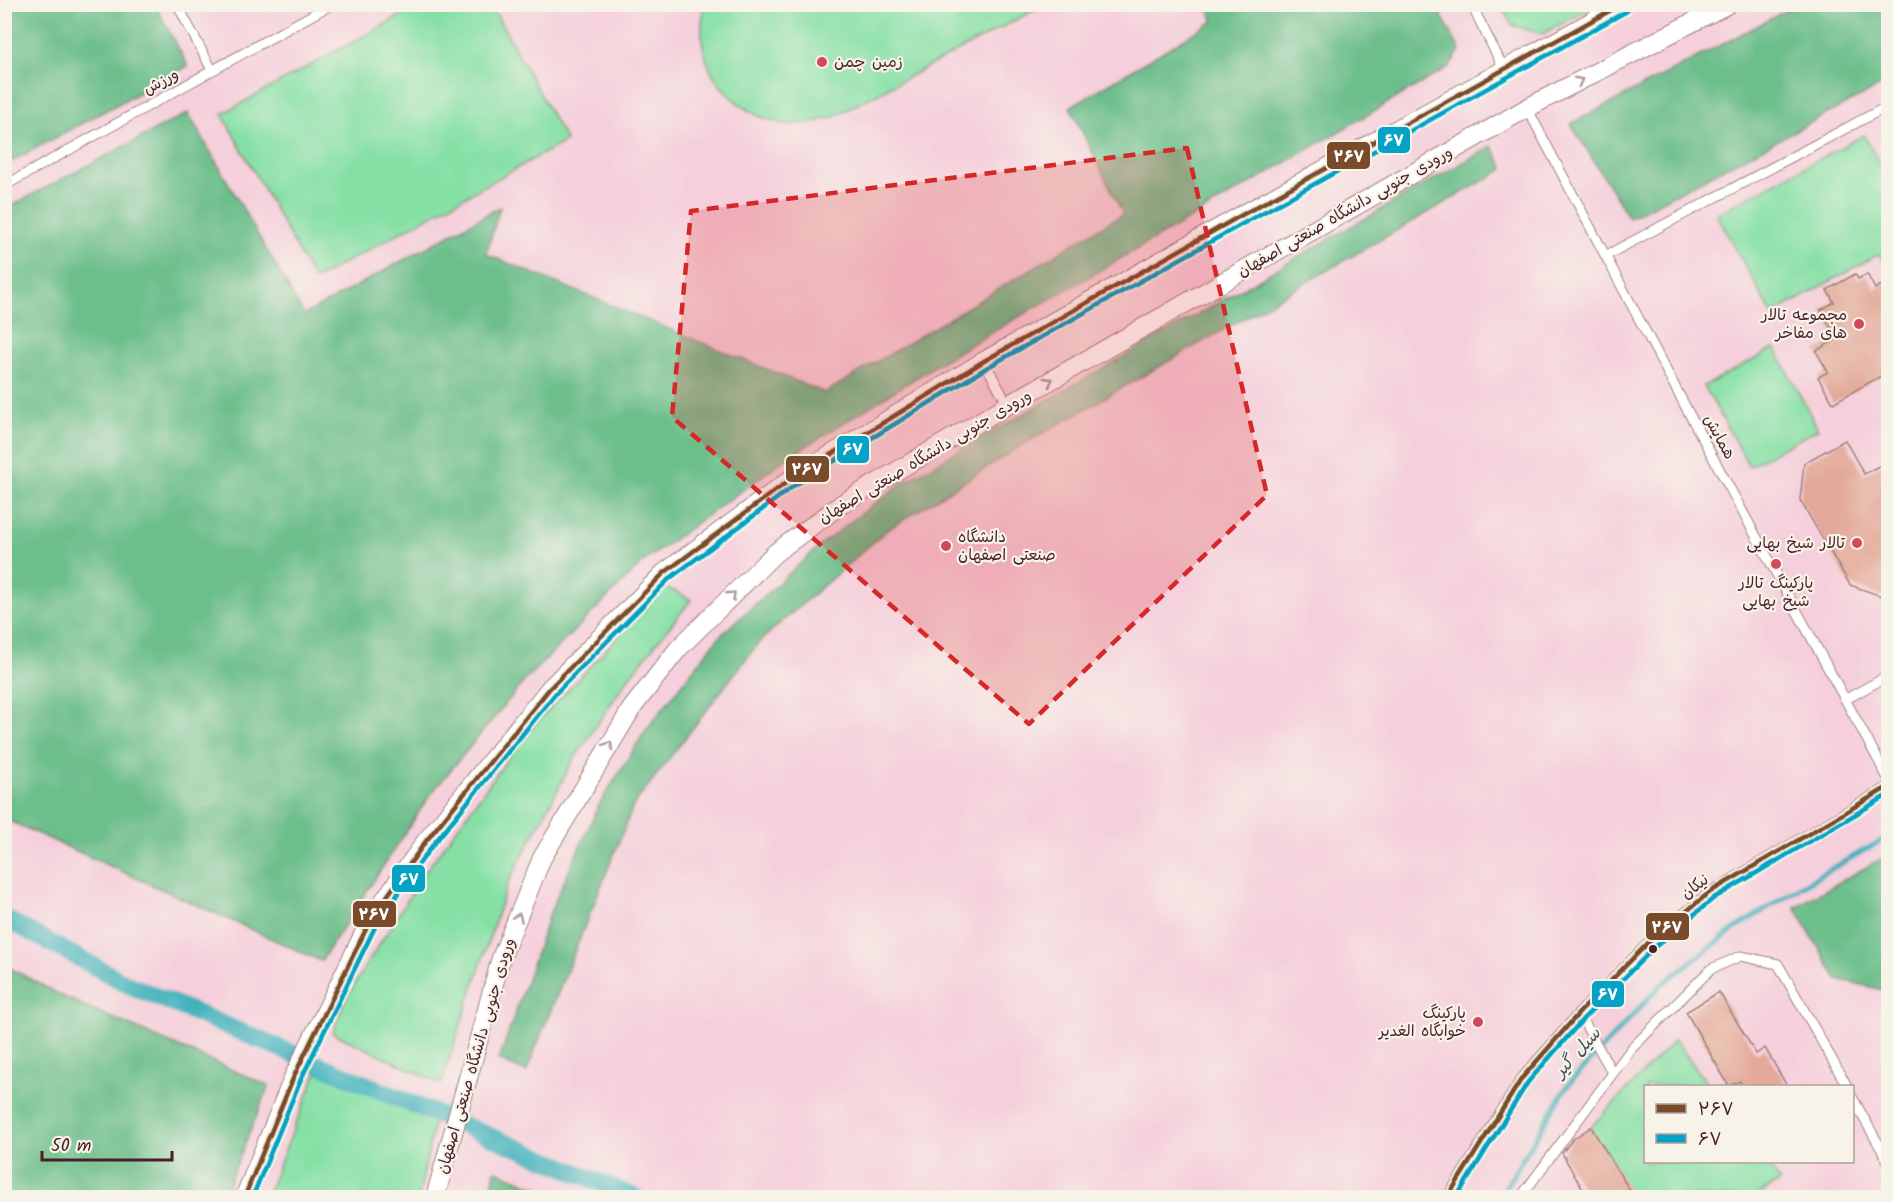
<svg xmlns="http://www.w3.org/2000/svg" width="1893" height="1202" viewBox="0 0 1893 1202" font-family="Kalam,'Playpen Sans Arabic',sans-serif">
  <style>
    .built { fill: #f5cfdb; fill-rule: evenodd }
    .green { fill: #86e0a6; stroke: #688068; stroke-width: 1.5 }
    .forest { fill: #6cbe8b; stroke: #5b6e5b; stroke-width: 1.5 }
    .lines { fill: none; stroke-linecap: round; stroke-linejoin: round }
    .stream { stroke: #43b2bd; stroke-width: 5 }
    .canal { stroke: #43b2bd; stroke-width: 18 }
    .building { fill: #e3a899 }
    .service-casing { stroke: #9e817a; stroke-width: 11 }
    .minor-casing { stroke: #9e817a; stroke-width: 20 }
    .service { stroke: #fff; stroke-width: 9 }
    .minor { stroke: #fff; stroke-width: 18 }
    .bus-1-casing { stroke: #f7f3e8; stroke-width: 9 }
    .bus-2-casing { stroke: #f7f3e8; stroke-width: 9 }
    .bus-1 { stroke: #7a4b2a; stroke-width: 4.5 }
    .bus-2 { stroke: #04a2c6; stroke-width: 4.5 }
    .oneway { stroke: #ae9aa0 }
    .marked { fill: #d62828; fill-opacity: 0.2; stroke: #d62828; stroke-width: 4.5; stroke-dasharray: 12 8; stroke-linejoin: round }
    .poi-dot { fill: #d1495b; stroke: #f7f3e8; stroke-width: 2 }
    .bus-dot { fill: #4a1f2b; stroke: #f7f3e8; stroke-width: 2 }
    .labels { text-anchor: middle; dominant-baseline: central; stroke-width: 4.5; stroke-linejoin: round; paint-order: stroke }
    .poi-label { font-size: 16px; fill: #4a1f2b; stroke: #f7f3e8; text-anchor: end }
    .street-label { font-size: 16px; fill: #4a1f2b; stroke: #f7f3e8 }
    .water-label { font-size: 18px; font-style: italic; fill: #48525e; stroke: #f7f3e8 }
    .line-badge { stroke: #f7f3e8; stroke-width: 2 }
    .badge-label { font-size: 16px; text-anchor: middle; font-weight: bold; fill: #fff }
  </style>
  <rect width="100%" height="100%" fill="#f7f3e8"/>
  <filter id="ink" filterUnits="userSpaceOnUse"><feTurbulence type="fractalNoise" baseFrequency=".0167" numOctaves="2"/><feDisplacementMap in="SourceGraphic" scale="12" xChannelSelector="R" yChannelSelector="G"/><feConvolveMatrix kernelMatrix="1 2 1 2 8 2 1 2 1" color-interpolation-filters="sRGB"/></filter>
  <filter id="wash" filterUnits="userSpaceOnUse"><feTurbulence type="fractalNoise" baseFrequency=".008" numOctaves="4" result="noise"/><feDisplacementMap in="SourceGraphic" scale="24" xChannelSelector="R" yChannelSelector="G"/><feGaussianBlur stdDeviation="1.35" result="paint"/><feColorMatrix in="noise" values="0 0 0 0 0 0 0 0 0 0 0 0 0 0 0 0 0 1.4 0 .05"/><feComposite in="paint" operator="in"/></filter>
  <g filter="url(#wash)">
    <rect width="100%" height="100%" fill="#f2e3c9"/>
    <path class="built" d="M5,5H1888V1197L5,1198ZM1646,1086H1852V1162H1646Z"/>
    <path class="green" d="M420,5H491L566,141L314,280L222,114Z
      M704,5V4L1044,5L833,117C818,121 803,125 787,124C748,119 713,89 704,51C700,36 702,20 704,5Z
      M1501,5H1598L1542,34L1512,25Z
      M1864,135L1888,180V270L1879,254L1772,314L1716,214Z
      M1775,348L1818,429L1749,466L1704,386Z
      M664,588L677,592L691,600L626,681L574,759L507,885L441,1084L333,1033L345,999L423,875L525,735Z
      M1675,1040L1709,1086H1646V1162H1765L1780,1181L1755,1197H1620L1591,1127Z
      M317,1072L434,1122L419,1197H266Z"/>
    <path class="forest" d="M5,4L155,5L188,66L5,165Z
      M1798,4L1888,5V82L1629,218L1571,124Z
      M1206,5H1436L1460,50L1449,67L1198,214L944,360L781,462L643,562L526,679L430,795L321,961L5,819V209L188,113L304,315L500,207L486,254L825,393L1123,214L1070,107L1214,21Z
      M1492,146L1504,169L1024,444L887,530L760,641L634,804L526,1072L499,1060L551,910L599,805L646,730L719,637L823,543L899,485Z
      M1888,855V991L1837,979L1795,907Z
      M4,965L64,997L269,1086L223,1197H5Z
      M495,1170L559,1197H490Z"/>
    <g class="lines">
      <path class="stream" d="M1499,1198L1567,1086L1661,985L1733,930L1815,878L1888,837"/>
      <path class="canal" d="M4,918L129,985L637,1198"/>
    </g>
    <g id="blocks">
      <path class="building" d="M1855,274L1858,279L1867,274L1875,289L1888,281V372L1833,403L1818,377L1828,372L1816,351L1837,339L1821,310L1834,302L1827,290Z
        M1845,440L1864,474L1888,461V591L1881,596L1850,585L1800,500L1804,463Z
        M1719,992L1756,1054L1765,1048L1787,1086H1743L1740,1081L1729,1086L1686,1012Z
        M1591,1127L1634,1197H1587L1562,1153L1573,1139Z"/>
    </g>
  </g>
  <g filter="url(#ink)">
    <use href="#blocks" fill-opacity="0" stroke="#9e817a" stroke-width="1.5"/>
    <g class="lines">
      <defs>
        <path id="service" d="M177,4L212,70
          M1471,4L1504,69
          M1527,108L1692,419L1888,778
          M4,186L332,4
          M1605,256L1888,106
          M984,361L1008,405
          M1846,699L1888,676
          M1579,1013L1612,1072
          M1852,1097L1888,1161
          M1447,1198L1522,1078L1579,1013L1650,941L1710,892L1888,787
          M1520,1198L1631,1049L1711,969L1741,956L1778,964L1847,1086"/>
        <path id="minor" d="M244,1198L294,1076L371,919L426,841L550,688L664,573L791,479L984,361L1240,216L1623,4
          M435,1198L501,958L542,858L632,708L678,649L775,553L843,503L999,410L1527,108L1728,4"/>
      </defs>
      <use href="#service" class="service-casing"/>
      <use href="#minor" class="minor-casing"/>
      <use href="#service" class="service"/>
      <use href="#minor" class="minor"/>
      <defs>
        <path id="bus-1" d="M244,1198L294,1076L371,919L426,841L550,688L664,573L791,479L984,361L1240,216L1622,4
          M1447,1198L1522,1078L1579,1013L1650,941L1710,892L1888,787"/>
        <path id="bus-2" d="M252,1198L301,1079L377,923L432,846L556,693L669,579L795,485L988,367L1244,223L1627,11
          M1456,1198L1528,1082L1584,1018L1655,947L1714,898L1888,795"/>
      </defs>
      <use href="#bus-1" class="bus-1-casing"/>
      <use href="#bus-2" class="bus-2-casing"/>
      <use href="#bus-1" class="bus-1"/>
      <use href="#bus-2" class="bus-2"/>
    </g>
    <defs><path id="oneway-chevron" d="M-2-3.5L2.5 0L-2 3.5" fill="none" stroke-width="1.6" stroke-linecap="round" stroke-linejoin="round" transform="scale(1.5)"/></defs>
    <g class="oneway">
      <use href="#oneway-chevron" transform="translate(1579 81) rotate(-27)"/>
      <use href="#oneway-chevron" transform="translate(1049 381) rotate(-30)"/>
      <use href="#oneway-chevron" transform="translate(732 595) rotate(-44)"/>
      <use href="#oneway-chevron" transform="translate(609 745) rotate(-60)"/>
      <use href="#oneway-chevron" transform="translate(518 917) rotate(-67)"/>
    </g>
  </g>
  <path class="marked" d="M1187,148L1267,495L1029,724L672,417L691,211Z"/>
  <g class="poi-dot">
    <circle cx="822" cy="62" r="6"/>
    <circle cx="1859" cy="324" r="6"/>
    <circle cx="1857" cy="543" r="6"/>
    <circle cx="946" cy="546" r="6"/>
    <circle cx="1776" cy="564" r="6"/>
    <circle cx="1478" cy="1022" r="6"/>
  </g>
  <circle class="bus-dot" cx="1653" cy="949" r="5"/>
  <g class="labels">
    <g class="poi-label">
      <text x="834" y="62" text-anchor="start">زمین چمن</text>
      <text x="1847" y="315">مجموعه تالار<tspan x="1847" dy="18">های مفاخر</tspan></text>
      <text x="958" y="537" text-anchor="start">دانشگاه<tspan x="958" dy="18">صنعتی اصفهان</tspan></text>
      <text x="1845" y="543">تالار شیخ بهایی</text>
      <text x="1776" y="583" text-anchor="middle">پارکینگ تالار<tspan x="1776" dy="18">شیخ بهایی</tspan></text>
      <text x="1466" y="1013">پارکینگ<tspan x="1466" dy="18">خوابگاه الغدیر</tspan></text>
    </g>
    <g class="street-label">
      <text transform="translate(161 82) rotate(-29)">ورزش</text>
      <text transform="translate(1345 212) rotate(-30)">ورودی جنوبی دانشگاه صنعتی اصفهان</text>
      <text transform="translate(1719 437) rotate(61)">همایش</text>
      <text transform="translate(925 457) rotate(-31)">ورودی جنوبی دانشگاه صنعتی اصفهان</text>
      <text transform="translate(1695 887) rotate(-37)">نیکان</text>
      <text transform="translate(476 1056) rotate(-74)">ورودی جنوبی دانشگاه صنعتی اصفهان</text>
    </g>
    <g class="water-label">
      <text transform="translate(1578 1053) rotate(-48)">سیل گیر</text>
    </g>
  </g>
  <g class="line-badge">
    <rect x="1377" y="126" width="34" height="28" rx="6" fill="#04a2c6"/>
    <rect x="1326" y="141" width="45" height="29" rx="6" fill="#7a4b2a"/>
    <rect x="836" y="435" width="34" height="29" rx="6" fill="#04a2c6"/>
    <rect x="785" y="455" width="45" height="28" rx="6" fill="#7a4b2a"/>
    <rect x="391" y="864" width="35" height="29" rx="6" fill="#04a2c6"/>
    <rect x="352" y="900" width="45" height="28" rx="6" fill="#7a4b2a"/>
    <rect x="1645" y="912" width="45" height="29" rx="6" fill="#7a4b2a"/>
    <rect x="1591" y="980" width="34" height="28" rx="6" fill="#04a2c6"/>
  </g>
  <g class="badge-label">
    <text x="1394" y="146">۶۷</text>
    <text x="1349" y="162">۲۶۷</text>
    <text x="853" y="455">۶۷</text>
    <text x="807" y="475">۲۶۷</text>
    <text x="409" y="885">۶۷</text>
    <text x="374" y="920">۲۶۷</text>
    <text x="1667" y="933">۲۶۷</text>
    <text x="1608" y="1000">۶۷</text>
  </g>
  <rect width="1893" height="1202" fill="none" stroke="#f7f3e8" stroke-width="24"/>
  <rect x="1644" y="1085" width="210" height="78" fill="#f7f3e8" stroke="#b29e9c" stroke-width="1.5"/>
  <rect x="1656" y="1104" width="30" height="9" fill="#7a4b2a" stroke="#b29e9c" stroke-width="1.5"/>
  <text x="1698" y="1115" font-size="18" fill="#4a1f2b">۲۶۷</text>
  <rect x="1656" y="1134" width="30" height="9" fill="#04a2c6" stroke="#b29e9c" stroke-width="1.5"/>
  <text x="1698" y="1145" font-size="18" fill="#4a1f2b">۶۷</text>
  <path d="M42 1151v9h130v-9" fill="none" stroke="#4a1f2b" stroke-width="3"/>
  <text x="51" y="1151" font-size="18" fill="#4a1f2b" stroke="#f7f3e8" stroke-width="4.5" paint-order="stroke">50 m</text>
</svg>
